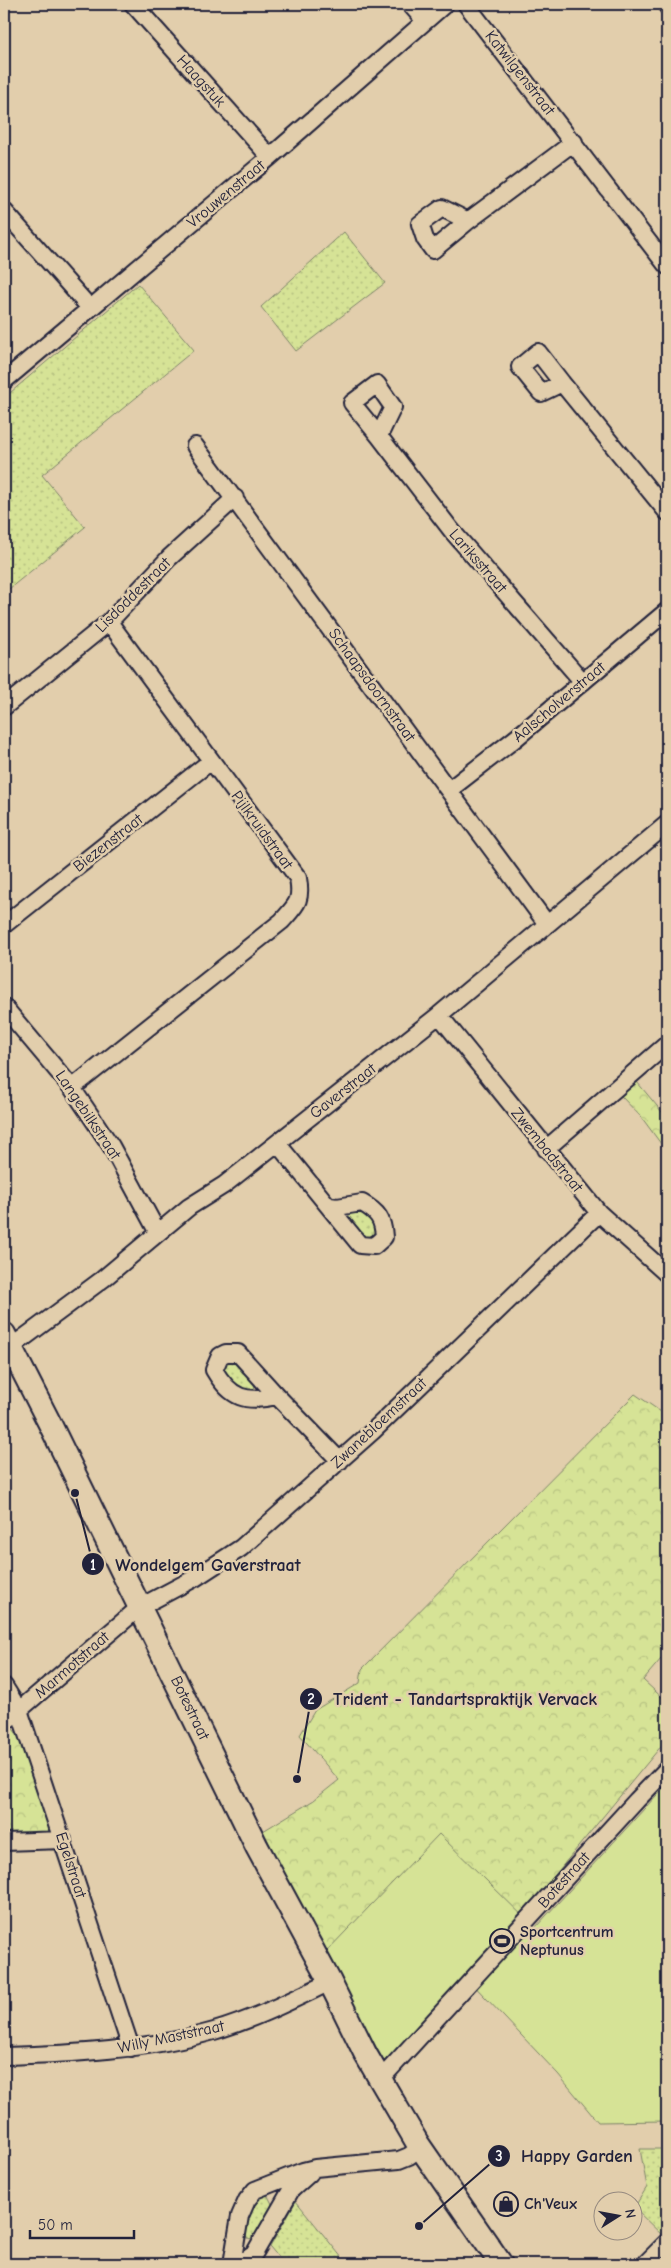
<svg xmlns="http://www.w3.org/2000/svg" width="671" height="2268" viewBox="0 0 671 2268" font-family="'Comic Neue',sans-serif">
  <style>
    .grass { fill: url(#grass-dots); stroke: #7c8268 }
    .forest { fill: url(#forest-crowns); stroke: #7c8268 }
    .garden { fill: #d6e396; stroke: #7c8268 }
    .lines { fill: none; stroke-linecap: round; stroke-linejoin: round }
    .street-casing { stroke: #22223b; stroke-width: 20 }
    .secondary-casing { stroke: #22223b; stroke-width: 26 }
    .street { stroke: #e2ceac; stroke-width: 16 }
    .secondary { stroke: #e2ceac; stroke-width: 22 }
    .labels { text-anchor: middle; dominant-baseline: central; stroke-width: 5; stroke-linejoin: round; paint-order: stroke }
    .street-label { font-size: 16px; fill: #22223b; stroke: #e2ceac }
    .poi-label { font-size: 16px; font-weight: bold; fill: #22223b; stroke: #e2ceac; text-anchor: start }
    .leader { fill: none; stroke: #22223b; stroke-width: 2 }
    .callout-dot { fill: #22223b; stroke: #e2ceac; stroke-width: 2 }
    .mark-label { font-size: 15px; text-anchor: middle; font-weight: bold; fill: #fff }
    .callout-label { font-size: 18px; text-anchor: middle; font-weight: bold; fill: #22223b; stroke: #e2ceac; stroke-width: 5; stroke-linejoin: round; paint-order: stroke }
  </style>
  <defs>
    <pattern id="grass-dots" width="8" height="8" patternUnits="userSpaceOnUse" patternTransform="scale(1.25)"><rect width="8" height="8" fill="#d6e396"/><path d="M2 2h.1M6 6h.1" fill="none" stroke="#b7c282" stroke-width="1.8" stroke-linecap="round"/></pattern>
    <pattern id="forest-crowns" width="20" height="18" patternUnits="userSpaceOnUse" patternTransform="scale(1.25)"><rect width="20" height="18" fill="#d6e396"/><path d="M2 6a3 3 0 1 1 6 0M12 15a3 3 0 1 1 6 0" fill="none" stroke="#b7c282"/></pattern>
  </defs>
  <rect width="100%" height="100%" fill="#e2ceac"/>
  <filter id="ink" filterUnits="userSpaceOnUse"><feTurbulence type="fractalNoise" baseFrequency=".02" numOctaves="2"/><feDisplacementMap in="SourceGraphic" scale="10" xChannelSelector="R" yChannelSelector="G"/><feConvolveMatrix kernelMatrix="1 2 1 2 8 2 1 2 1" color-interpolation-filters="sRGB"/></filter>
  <g filter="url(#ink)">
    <path class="grass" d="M344,232L385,283L296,351L261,307Z
      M138,284L194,350L42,475L85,527L4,593V398Z
      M358,1210L374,1222L378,1228L374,1238L362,1240L348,1219L350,1211Z
      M225,1362H234L254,1383L255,1390L245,1395L221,1374Z
      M640,2149H667V2236L665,2238L634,2208L647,2187Z
      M263,2194L268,2196L274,2208L253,2239L247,2238C242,2223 250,2201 263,2194Z
      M296,2201L347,2264H284L270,2247Z"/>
    <path class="forest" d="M637,1082L667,1118V1152L642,1118L621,1096Z
      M635,1394L667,1416V1652L643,1680L667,1702V1739L522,1915L324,1954L263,1831L314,1800L339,1780L300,1735L315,1710L360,1683L362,1669Z
      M9,1727C25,1730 44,1809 50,1826L47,1834L4,1838V1729Z"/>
    <path class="garden" d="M667,1784V2121L598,2122L558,2074L467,1978L384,2061L324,1954L439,1834L535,1928Z"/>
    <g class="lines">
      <defs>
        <path id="street" d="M133,4L270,157
          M410,4L424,20
          M466,4L667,266
          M666,4L667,6
          M4,211L90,308
          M468,221L442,208L420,224L425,239L433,250L468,221L574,142
          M4,381L270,157L445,4
          M562,383L541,393L520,367L538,352L562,383L667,512
          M379,436L352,403L377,384L393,407L379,436L452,531L583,682
          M195,446L547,924
          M4,707L109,622L169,558L235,498
          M449,790L516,738L667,611
          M4,925L211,761
          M4,1007L72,1088L111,1146L158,1233
          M439,1015L599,1213L667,1274
          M72,1088L282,921C297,904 302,901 298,878L109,622
          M277,1143L360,1245L374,1246L384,1237C383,1219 378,1212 362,1203L337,1207L330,1206
          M546,1149L667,1044
          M10,1348L103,1279L189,1207L224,1185L439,1015L667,824
          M277,1396C246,1403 231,1399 214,1370L220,1356L226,1353H238L277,1396L340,1461
          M4,1686L19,1710L131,2048
          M4,1723L140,1607L195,1578L241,1548L373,1431L599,1213
          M4,1842L63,1840
          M4,2056C73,2054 147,2050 214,2031C255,2019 292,2000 330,1982
          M380,2080L637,1800L667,1769
          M232,2264L240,2216L247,2200L255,2190L303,2171L315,2168L399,2160L409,2156L421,2147
          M240,2264L254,2254L291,2190L310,2173
          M645,2264L667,2242"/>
        <path id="secondary" d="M4,1334L49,1422L257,1847L330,1982L366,2055L418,2144L501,2264"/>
      </defs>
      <use href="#street" class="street-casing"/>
      <use href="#secondary" class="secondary-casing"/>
      <use href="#street" class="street"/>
      <use href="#secondary" class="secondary"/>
    </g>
  </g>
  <defs>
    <symbol id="stadium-ring" viewBox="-11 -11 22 22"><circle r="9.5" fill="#e2ceac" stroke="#22223b" stroke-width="1.5"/><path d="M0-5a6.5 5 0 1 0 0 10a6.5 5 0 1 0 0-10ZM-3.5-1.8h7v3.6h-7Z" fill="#22223b"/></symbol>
    <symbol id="shop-ring" viewBox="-11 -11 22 22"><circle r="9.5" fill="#e2ceac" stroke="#22223b" stroke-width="1.5"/><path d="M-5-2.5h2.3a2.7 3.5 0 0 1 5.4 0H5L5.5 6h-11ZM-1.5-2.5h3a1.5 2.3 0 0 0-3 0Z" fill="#22223b"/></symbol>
  </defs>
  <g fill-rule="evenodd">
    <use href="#stadium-ring" x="488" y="1927" width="28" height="28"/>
    <use href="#shop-ring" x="492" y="2190" width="28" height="28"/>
  </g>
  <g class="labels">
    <g class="street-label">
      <text transform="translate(520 73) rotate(52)">Katwilgenstraat</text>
      <text transform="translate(201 81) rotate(48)">Haagstuk</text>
      <text transform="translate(226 194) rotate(-40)">Vrouwenstraat</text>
      <text transform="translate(478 561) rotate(49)">Lariksstraat</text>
      <text transform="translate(133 595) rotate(-45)">Lisdoddestraat</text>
      <text transform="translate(372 685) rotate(54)">Schaapsdoornstraat</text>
      <text transform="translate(559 702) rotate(-40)">Aalscholverstraat</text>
      <text transform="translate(262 830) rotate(54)">Pijlkruidstraat</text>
      <text transform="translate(108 843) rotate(-38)">Biezenstraat</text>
      <text transform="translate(343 1091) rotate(-38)">Gaverstraat</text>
      <text transform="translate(88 1115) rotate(56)">Langebilkstraat</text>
      <text transform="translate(547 1150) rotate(51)">Zwembadstraat</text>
      <text transform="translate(379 1423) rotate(-43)">Zwanebloemstraat</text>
      <text transform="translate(72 1665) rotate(-41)">Marmotstraat</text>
      <text transform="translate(190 1708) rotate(64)">Botestraat</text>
      <text transform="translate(71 1865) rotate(72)">Egelstraat</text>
      <text transform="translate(564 1880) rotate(-48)">Botestraat</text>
      <text transform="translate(171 2037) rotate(-12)">Willy Maststraat</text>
    </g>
    <g class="poi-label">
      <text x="520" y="1932">Sportcentrum<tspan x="520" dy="18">Neptunus</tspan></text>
      <text x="524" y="2204">Ch'Veux</text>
    </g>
  </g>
  <path class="leader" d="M75 1493L93 1564M297 1779L311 1699M419 2226L499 2156"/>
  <g class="callout-dot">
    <circle cx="75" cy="1493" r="5"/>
    <circle cx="297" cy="1779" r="5"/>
    <circle cx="419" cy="2226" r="5"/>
    <circle cx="93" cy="1564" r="12"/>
    <circle cx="311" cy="1699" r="12"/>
    <circle cx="499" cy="2156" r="12"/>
  </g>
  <g class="mark-label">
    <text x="93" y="1570">1</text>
    <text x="311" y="1704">2</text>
    <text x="499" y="2161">3</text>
  </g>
  <g class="callout-label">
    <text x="208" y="1571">Wondelgem Gaverstraat</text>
    <text x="465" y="1705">Trident - Tandartspraktijk Vervack</text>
    <text x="577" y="2162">Happy Garden</text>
  </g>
  <rect width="671" height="2268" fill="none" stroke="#e2ceac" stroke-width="20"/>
  <rect x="10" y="10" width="651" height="2248" fill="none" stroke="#22223b" stroke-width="2" filter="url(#ink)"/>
  <g transform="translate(618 2216) rotate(79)"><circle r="24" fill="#e2ceac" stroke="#95897f"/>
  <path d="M0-4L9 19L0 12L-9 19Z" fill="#22223b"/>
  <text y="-8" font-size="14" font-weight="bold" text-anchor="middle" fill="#22223b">N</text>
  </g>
  <path d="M30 2230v8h104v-8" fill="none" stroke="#22223b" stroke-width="2.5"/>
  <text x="38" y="2230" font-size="15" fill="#22223b" stroke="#e2ceac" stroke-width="4" paint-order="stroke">50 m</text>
</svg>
